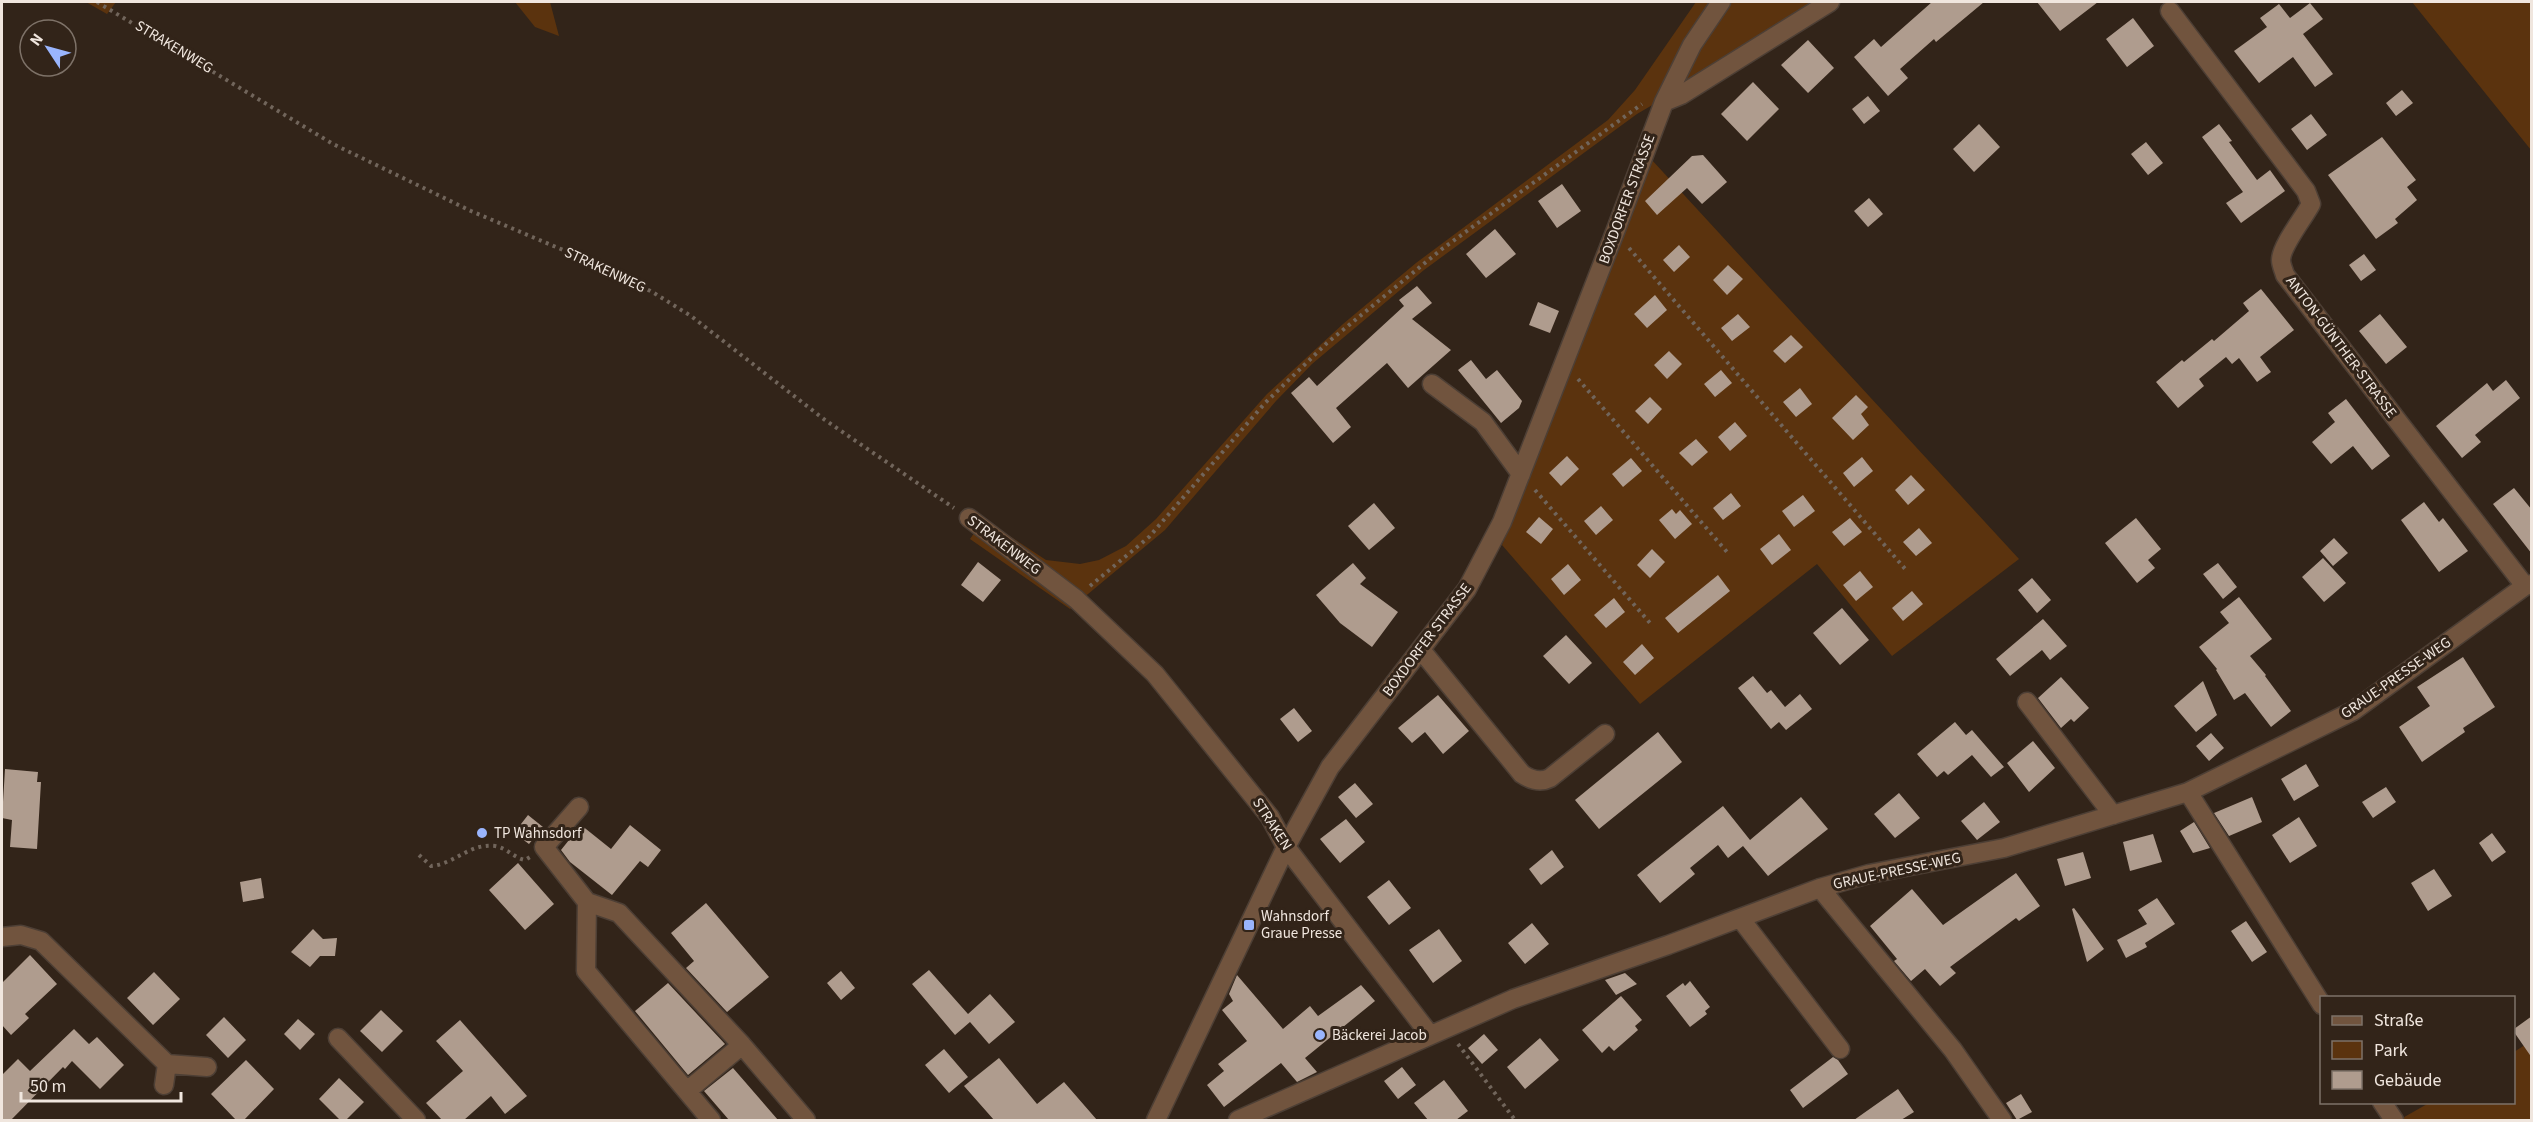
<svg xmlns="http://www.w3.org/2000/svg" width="2533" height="1122" viewBox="0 0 2533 1122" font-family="'Source Sans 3',sans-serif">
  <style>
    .green { fill: #5b330e }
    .building { fill: #af9c8e }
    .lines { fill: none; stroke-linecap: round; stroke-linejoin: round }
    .minor-casing { stroke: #4d3f35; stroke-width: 21 }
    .path { stroke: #71655b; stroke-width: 4; stroke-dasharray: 3 4.5; stroke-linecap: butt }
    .minor { stroke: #71543e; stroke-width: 18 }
    .poi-dot { fill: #9ab5fd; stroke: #322419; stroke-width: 2 }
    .labels { text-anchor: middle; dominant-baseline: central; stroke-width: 6; stroke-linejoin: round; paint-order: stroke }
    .street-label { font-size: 15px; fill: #f0e6de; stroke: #322419 }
    .poi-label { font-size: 15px; fill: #f0e6de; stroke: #322419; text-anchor: start }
  </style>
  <rect width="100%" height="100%" fill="#322419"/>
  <path class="green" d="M86,2H116L107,14Z
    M515,2H550L559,36L535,27Z
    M1696,2H1829L1637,114L1424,270L1312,364L1276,401L1165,530L1070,609L970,539L984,519L1046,560L1080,564L1099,560L1126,546L1156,519L1267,394L1343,324L1416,263L1608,120L1635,90Z
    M2412,2H2531V150Z
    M1651,159L2019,559L1892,656L1817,564L1640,704L1502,545Z
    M2531,1041V1120H2399L2429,1103L2514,1102V1052Z"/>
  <path class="building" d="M1932,2H1984L1936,42L1934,39L1900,69L1908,78L1888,96L1854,57L1874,39L1881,47Z
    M2037,2H2098L2060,31Z
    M2310,3L2323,19L2303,34L2333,74L2315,87L2293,57L2259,83L2234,51L2267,27L2260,18L2279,4L2290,18Z
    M2133,18L2154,46L2127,67L2106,39Z
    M1808,40L1834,68L1808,93L1781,65Z
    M1753,82L1779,109L1747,141L1721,114Z
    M2402,90L2413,103L2396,116L2386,103Z
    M1868,96L1880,111L1864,124L1852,109Z
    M2311,114L2327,135L2307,150L2291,129Z
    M1979,124L2000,147L1974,172L1953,149Z
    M2219,124L2232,141L2229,142L2257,180L2270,170L2285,191L2241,223L2226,203L2243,192L2202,137Z
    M2382,137L2416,180L2407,187L2417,200L2395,219L2398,223L2376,239L2328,175Z
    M2146,142L2163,163L2148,175L2131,154Z
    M1703,155L1727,182L1702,204L1687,188L1657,215L1645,201L1692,156Z
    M1562,184L1581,211L1557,228L1538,201Z
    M1869,198L1883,214L1868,227L1854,211Z
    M1495,229L1516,254L1486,278L1466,254Z
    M1679,245L1690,257L1674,272L1663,260Z
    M2364,254L2376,270L2361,281L2349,265Z
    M1728,265L1743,279L1727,295L1713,280Z
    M1417,286L1432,303L1412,319L1451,350L1408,388L1387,363L1336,408L1351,427L1333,443L1291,393L1309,377L1317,386L1404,306L1399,300Z
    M2261,289L2294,330L2260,357L2271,372L2257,382L2239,358L2232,364L2226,357L2199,379L2204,386L2178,408L2156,382L2182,360L2184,362L2212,339L2214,341L2249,311L2243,303Z
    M1655,295L1667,310L1647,328L1634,314Z
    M1538,302L1559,311L1550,333L1529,325Z
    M1738,314L1750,327L1732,341L1721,328Z
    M2380,314L2407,347L2386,364L2359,331Z
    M1791,335L1803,347L1785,363L1773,351Z
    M1669,351L1682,364L1667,379L1654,365Z
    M1471,360L1486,379L1497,370L1522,401L1519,408L1501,423L1458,370Z
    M1721,370L1732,383L1715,397L1704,384Z
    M2506,380L2520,398L2475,435L2481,442L2462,458L2436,426L2487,383L2493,391Z
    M1800,388L1812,404L1796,417L1783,402Z
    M1856,395L1868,407L1861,414L1869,425L1853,440L1832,418Z
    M1650,397L1662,409L1648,424L1635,411Z
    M2346,399L2390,456L2372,470L2353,446L2331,464L2312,442L2335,422L2328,413Z
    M1735,422L1747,436L1730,451L1718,437Z
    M1696,439L1708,452L1692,466L1679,453Z
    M1567,456L1579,469L1561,486L1549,473Z
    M1862,457L1873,471L1854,487L1843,473Z
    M1631,458L1642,471L1623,487L1612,474Z
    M1911,475L1925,490L1908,505L1895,490Z
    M2514,488L2532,510V554L2493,504Z
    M1731,493L1741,506L1723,520L1713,508Z
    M1803,495L1815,511L1794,527L1782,511Z
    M2424,502L2439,522L2443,518L2468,551L2439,572L2401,520Z
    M1374,503L1395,528L1369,550L1348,526Z
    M1601,506L1613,520L1596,535L1584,521Z
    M1672,509L1676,514L1680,510L1692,524L1675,539L1659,520Z
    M1539,517L1553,529L1541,544L1526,532Z
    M1850,518L1862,532L1844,546L1832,532Z
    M2136,518L2161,549L2148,560L2155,568L2137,583L2105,543Z
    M1919,528L1932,543L1916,556L1903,542Z
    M1779,534L1791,550L1772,565L1760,549Z
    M2334,538L2348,553L2333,566L2320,551Z
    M1652,549L1665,562L1650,578L1637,565Z
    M2323,558L2346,583L2324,602L2302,577Z
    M978,562L1001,580L983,602L961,585Z
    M1353,563L1366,578L1360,584L1398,612L1372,647L1340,623L1316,595Z
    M2218,563L2237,587L2223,599L2203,574Z
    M1568,564L1581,580L1564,595L1551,579Z
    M1860,571L1873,587L1856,601L1843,585Z
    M1718,575L1730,591L1678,633L1665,618Z
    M2032,578L2051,600L2037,613L2018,590Z
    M1912,591L1923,604L1903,621L1892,608Z
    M2239,597L2272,639L2250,656L2266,675L2265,676L2291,711L2271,727L2245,693L2234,700L2216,670L2217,669L2199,647L2229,623L2220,612Z
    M1614,598L1625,612L1606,628L1594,615Z
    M1842,608L1869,640L1840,665L1813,633Z
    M2043,619L2067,646L2050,660L2042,650L2010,676L1996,659Z
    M1566,635L1592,663L1569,684L1543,656Z
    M1642,644L1654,658L1635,675L1623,662Z
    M2463,657L2495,707L2463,728L2465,732L2422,762L2399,727L2430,706L2417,687Z
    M1753,676L1767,693L1771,690L1785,707L1800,694L1812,709L1786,730L1779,722L1771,729L1738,688Z
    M2061,677L2089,708L2074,722L2071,719L2061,728L2038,698Z
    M2203,681L2217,715L2196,732L2174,706Z
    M1438,695L1469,731L1443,754L1425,732L1412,743L1398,728Z
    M1294,708L1312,731L1298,742L1280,719Z
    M1955,722L1966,735L1972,730L2004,767L1991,777L1972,755L1948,775L1944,771L1937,777L1917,754Z
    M1658,732L1682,762L1599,829L1575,800Z
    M2211,733L2224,748L2209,761L2196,746Z
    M2033,741L2055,768L2029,792L2007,763Z
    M2306,764L2319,786L2294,801L2281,779Z
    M5,769L38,772L37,782H41L37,849L10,847L12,820L2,818Z
    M1355,783L1373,804L1356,818L1338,797Z
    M2386,787L2396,802L2373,818L2362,802Z
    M1899,793L1920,818L1895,838L1874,814Z
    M1801,797L1828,829L1768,876L1743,846L1728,858L1718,845L1690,868L1695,874L1660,903L1637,875L1723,806L1750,840Z
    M2252,797L2262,822L2229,836L2214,813Z
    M1984,802L2000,822L1977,840L1961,821Z
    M528,815L543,827L529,844L514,833Z
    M2299,817L2317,846L2290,863L2272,835Z
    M1346,819L1365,842L1340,863L1320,839Z
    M2194,822L2210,848L2193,853L2180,831Z
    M581,825L611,849L630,825L661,850L648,867L640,861L612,895L570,862L561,850Z
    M2492,833L2506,852L2492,862L2479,843Z
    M2153,834L2162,862L2130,871L2123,842Z
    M1552,850L1564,867L1541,885L1529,869Z
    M2083,852L2091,878L2065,886L2057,859Z
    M518,863L554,904L525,930L489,890Z
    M2434,869L2452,896L2428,911L2411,883Z
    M2016,873L2040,906L2019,921L2016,918L1950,967L1956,973L1940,986L1925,969L1911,981L1894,961L1897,959L1870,926L1912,889L1943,925Z
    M261,878L264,898L243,902L240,882Z
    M1389,880L1411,908L1389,925L1367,897Z
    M2157,898L2175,924L2145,943L2147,947L2126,958L2117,940L2147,924L2138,910Z
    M706,903L769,977L727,1012L686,968L694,961L671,933Z
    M2074,908L2104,949L2087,962L2072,909Z
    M2246,921L2267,952L2252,962L2231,931Z
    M1532,923L1549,944L1525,964L1508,943Z
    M313,929L323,939L337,938L335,956H320L310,967L291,952Z
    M1439,929L1462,961L1433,983L1409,950Z
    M30,955L57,984L25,1014L29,1018L11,1035L2,1025V983Z
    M929,970L968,1014L990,994L1015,1022L989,1044L970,1022L955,1035L912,984Z
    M841,971L855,988L841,1000L827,983Z
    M154,972L180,999L153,1025L127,998Z
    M1625,973L1637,984L1616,995L1605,980Z
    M1237,975L1283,1029L1310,1006L1318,1016L1361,985L1375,1001L1305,1058L1317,1072L1297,1082L1281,1063L1224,1107L1207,1085L1224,1071L1218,1064L1247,1041L1222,1010L1233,1001L1229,994Z
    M1690,981L1710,1007L1705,1011L1707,1014L1690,1027L1666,996L1683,983L1685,986Z
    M668,983L725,1044L688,1075L635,1011Z
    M1621,996L1642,1020L1635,1026L1638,1030L1614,1051L1609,1046L1602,1053L1582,1030Z
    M381,1010L403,1031L382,1052L360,1031Z
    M2532,1016V1058L2514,1032V1029Z
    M224,1017L246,1040L228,1058L206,1035Z
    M298,1019L315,1034L300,1050L284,1034Z
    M460,1020L527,1096L505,1114L491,1096L464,1120H442L426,1103L463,1071L436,1041Z
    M74,1029L89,1044L97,1037L124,1065L100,1089L72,1061L65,1069L63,1067L11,1120H2V1075L18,1059L30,1071Z
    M1484,1034L1498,1050L1482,1064L1468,1048Z
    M1540,1038L1559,1060L1525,1089L1507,1067Z
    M944,1049L968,1077L949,1093L925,1065Z
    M1833,1057L1838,1060L1848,1074L1803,1108L1790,1090Z
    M999,1058L1037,1104L1064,1082L1097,1120H994L964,1086Z
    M246,1060L274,1089L244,1120H236L211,1094Z
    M1402,1067L1416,1085L1398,1099L1384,1081Z
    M733,1068L778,1120H729L704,1091Z
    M339,1078L364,1102L346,1120H340L319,1099Z
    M1444,1080L1468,1111L1456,1120H1428L1414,1103Z
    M1898,1089L1914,1112L1901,1120H1854Z
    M2021,1094L2032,1112L2017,1120L2006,1103Z"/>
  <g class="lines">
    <defs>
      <path id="minor" d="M2170,11L2306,191L2311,204C2303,219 2281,246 2281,260C2281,265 2284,271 2285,275L2525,586
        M1664,102L1681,95L1830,2
        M1432,384L1483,422L1521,474
        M969,518L1076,599L1155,674L1270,817L1286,847L1430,1035
        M1421,650L1522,774C1531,780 1540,783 1550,778L1605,734
        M2027,702L2113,815
        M2188,792L2322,1005
        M579,807L544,847L587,902L586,971L711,1120
        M1820,888L1953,1050L2002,1120
        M587,902L619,913L742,1045L687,1091
        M1740,918L1840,1049
        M2,937L21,935L41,941L167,1064L207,1067
        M338,1038L416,1120
        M742,1045L806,1120
        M164,1085L167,1064
        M2382,1102L2394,1120
        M1156,1120L1286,847L1330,767L1467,589L1502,522L1615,232L1664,102L1692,45L1721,2
        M1238,1120L1513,999L1668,945L1820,888L1869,874L2004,848L2188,792L2353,711L2525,586L2532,584"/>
    </defs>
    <use href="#minor" class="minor-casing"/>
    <path class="path" d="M97,2L333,144L471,211L615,272L654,293L691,316L825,420L954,508
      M1629,248L1906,570
      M1578,379L1727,552
      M1535,490L1650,623
      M1090,586L1149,537L1265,403L1327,343L1442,249L1642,104
      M419,855L431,866C455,864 469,843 495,846C507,848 514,858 525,860L530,857
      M1458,1044L1515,1120"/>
    <use href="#minor" class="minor"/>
  </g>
  <g class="poi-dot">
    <circle cx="482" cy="833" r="6"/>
    <rect x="1243" y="919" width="12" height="12" rx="3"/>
    <circle cx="1320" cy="1035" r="6"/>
  </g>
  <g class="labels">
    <g class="street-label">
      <text transform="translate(174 47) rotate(31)">STRAKENWEG</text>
      <text transform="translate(1627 199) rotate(-70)">BOXDORFER STRASSE</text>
      <text transform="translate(605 270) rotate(25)">STRAKENWEG</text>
      <text transform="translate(2341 347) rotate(53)">ANTON-GÜNTHER-STRASSE</text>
      <text transform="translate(1004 545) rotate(37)">STRAKENWEG</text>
      <text transform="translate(1427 640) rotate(-53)">BOXDORFER STRASSE</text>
      <text transform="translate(2396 678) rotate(-35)">GRAUE-PRESSE-WEG</text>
      <text transform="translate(1272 824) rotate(57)">STRAKEN</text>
      <text transform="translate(1897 871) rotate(-12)">GRAUE-PRESSE-WEG</text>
    </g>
    <g class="poi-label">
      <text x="494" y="833">TP Wahnsdorf</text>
      <text x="1261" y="916">Wahnsdorf<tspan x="1261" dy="17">Graue Presse</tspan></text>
      <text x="1332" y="1035">Bäckerei Jacob</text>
    </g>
  </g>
  <rect width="2533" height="1122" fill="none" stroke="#f0e6de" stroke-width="6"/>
  <rect x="2320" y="996" width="195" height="108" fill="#322419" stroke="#7e7268" stroke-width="1.5"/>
  <rect x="2332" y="1016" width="30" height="9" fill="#71543e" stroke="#7e7268" stroke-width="1.5"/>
  <text x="2374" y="1026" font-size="18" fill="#f0e6de">Straße</text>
  <rect x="2332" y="1041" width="30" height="18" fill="#5b330e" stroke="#7e7268" stroke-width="1.5"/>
  <text x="2374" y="1056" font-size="18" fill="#f0e6de">Park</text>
  <rect x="2332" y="1071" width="30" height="18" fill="#af9c8e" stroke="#7e7268" stroke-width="1.5"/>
  <text x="2374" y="1086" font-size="18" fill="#f0e6de">Gebäude</text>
  <g transform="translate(48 48) rotate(306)"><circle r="28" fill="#322419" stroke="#7e7268" stroke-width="1.5"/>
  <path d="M0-4.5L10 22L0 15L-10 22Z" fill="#9ab5fd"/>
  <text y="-9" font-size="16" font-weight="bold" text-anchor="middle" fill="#f0e6de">N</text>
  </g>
  <path d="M21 1092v9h160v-9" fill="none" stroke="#f0e6de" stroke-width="3"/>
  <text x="30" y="1092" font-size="18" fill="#f0e6de" stroke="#322419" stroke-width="4.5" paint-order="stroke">50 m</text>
</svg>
